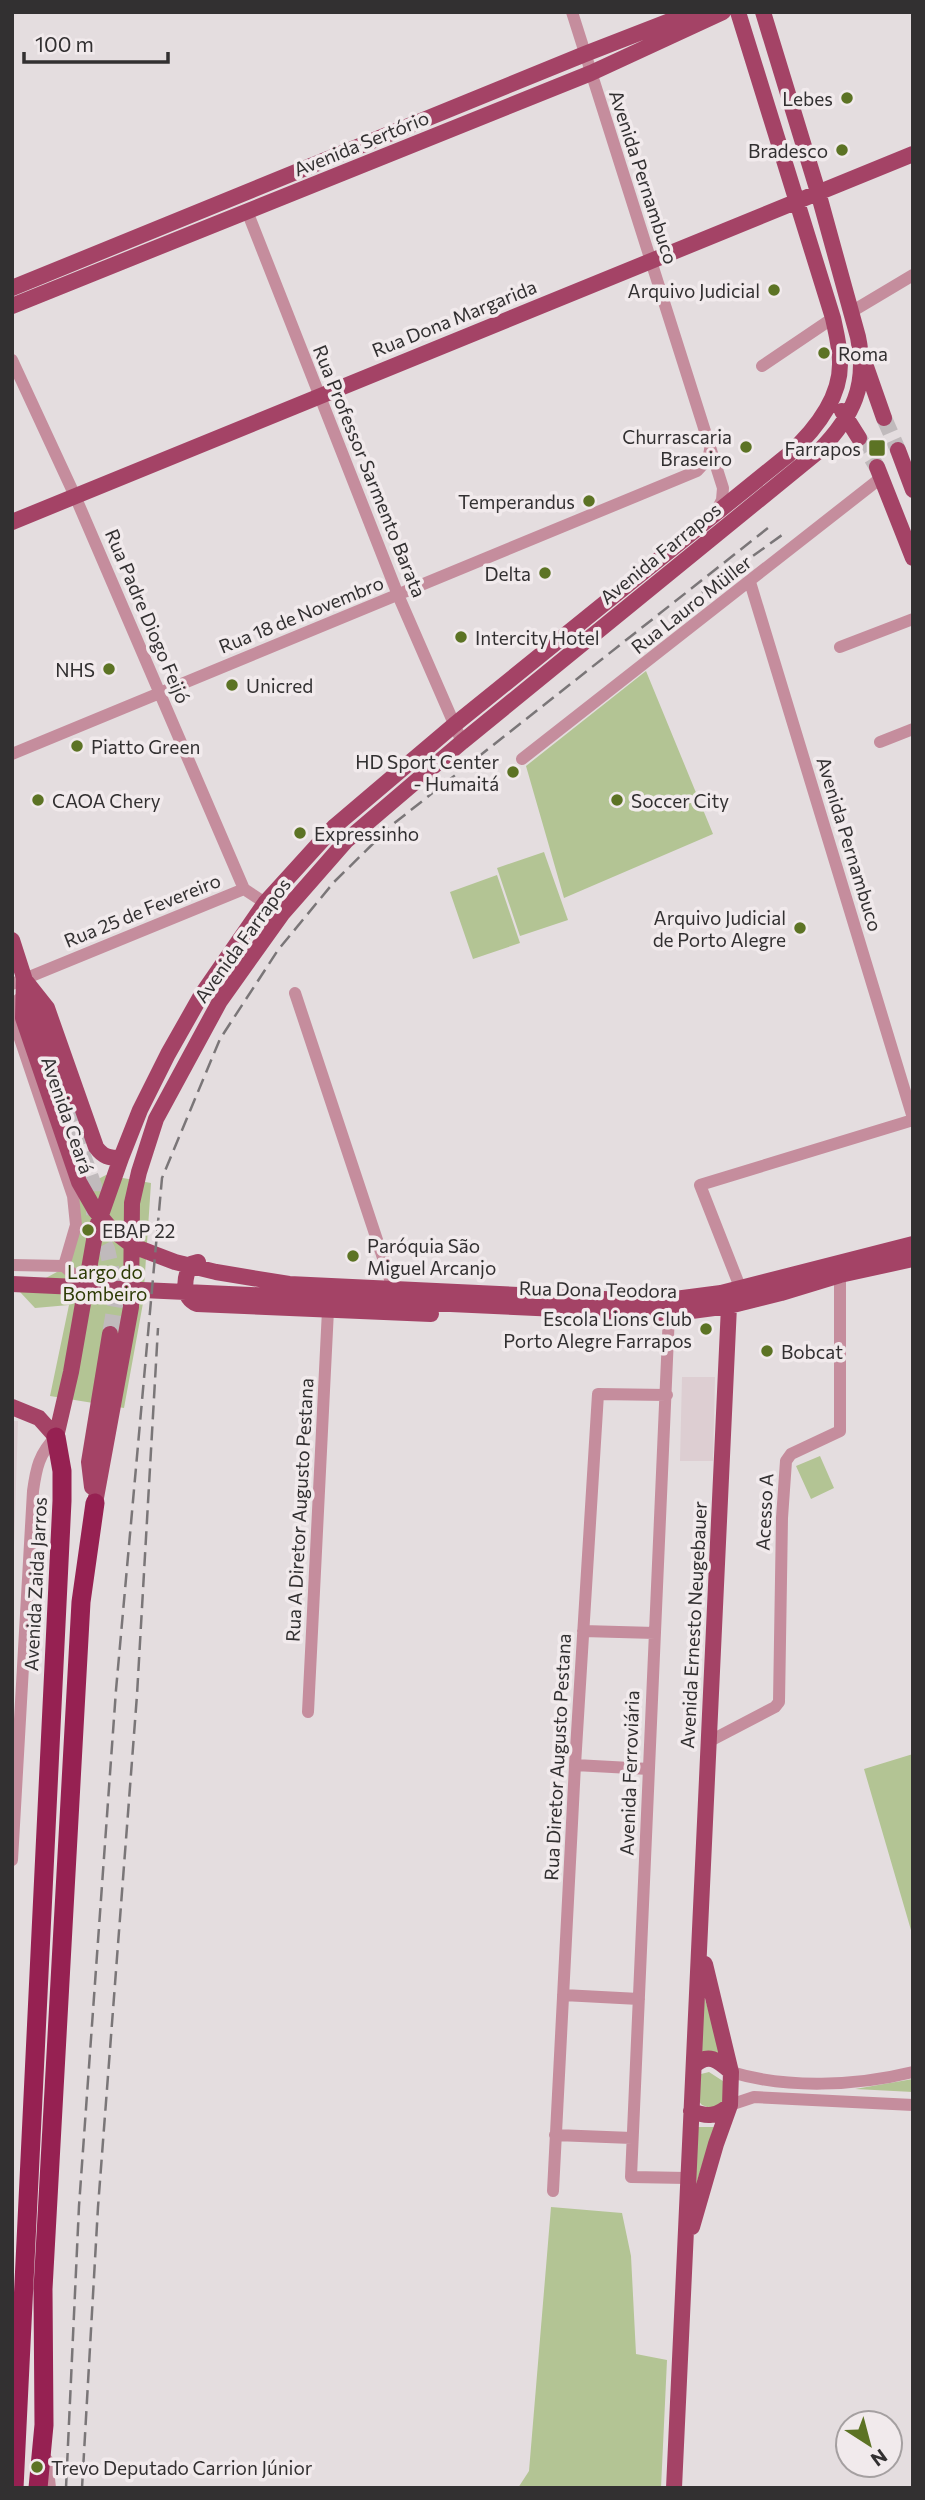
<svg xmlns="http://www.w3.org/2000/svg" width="925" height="2500" viewBox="0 0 925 2500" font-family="Commissioner,sans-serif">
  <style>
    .built { fill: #ddced2 }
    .green { fill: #b3c494 }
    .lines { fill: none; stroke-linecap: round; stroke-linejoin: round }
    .major-tunnel { stroke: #c0babc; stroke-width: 16; stroke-dasharray: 16 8; stroke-linecap: butt }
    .minor { stroke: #c58d9d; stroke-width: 12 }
    .major { stroke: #a44366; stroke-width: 16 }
    .highway { stroke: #962152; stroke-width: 19 }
    .rail { stroke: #7a7678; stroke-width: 2.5; stroke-dasharray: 14 7; stroke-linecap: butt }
    .poi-dot { fill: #5c7324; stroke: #f1eaec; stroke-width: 2.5 }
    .labels { text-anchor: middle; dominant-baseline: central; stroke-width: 7; stroke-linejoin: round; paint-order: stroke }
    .poi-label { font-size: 19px; fill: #323031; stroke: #f1eaec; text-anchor: end }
    .street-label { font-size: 19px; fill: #323031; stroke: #f1eaec }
    .park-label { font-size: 19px; fill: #2d3b05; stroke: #f1eaec }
  </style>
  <rect width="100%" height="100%" fill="#e4dddf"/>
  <path class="built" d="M682,1377H715L713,1461H680Z
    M12,1421H18L12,1610Z"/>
  <path class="green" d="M646,671L713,834L564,898L526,766Z
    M544,852L568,920L520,936L497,868Z
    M497,875L520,943L473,959L450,892Z
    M106,1175L151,1183L143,1303L124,1408L50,1396L69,1305L35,1308L20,1292L68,1266C80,1237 82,1222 75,1191Z
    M820,1456L834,1488L811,1499L796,1466Z
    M913,1754V1937L864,1769Z
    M703,1993L724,2060L697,2055Z
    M709,2072L729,2085L727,2101L716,2110L702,2105L695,2097L697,2075Z
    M913,2079V2092L855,2089Z
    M695,2127H714L693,2194Z
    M551,2207L622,2213L631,2256L636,2354L667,2360L661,2488H518L529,2471Z"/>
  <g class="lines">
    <path class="major-tunnel" d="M884,418L898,450
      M859,438L877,467
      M66,1108L94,1186V1225L107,1249L113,1276L116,1299L110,1334"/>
    <path class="minor" d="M572,12L723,488L722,500L716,512
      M247,211L398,595L462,742
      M851,312L913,275
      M12,360L75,496L244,889
      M762,366L833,318
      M750,582L913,1118
      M840,647L913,619
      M880,742L913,729
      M12,754L697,471L708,459L710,450
      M522,759L882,477
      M244,889L282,914
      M12,984L244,889
      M295,993L391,1282
      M19,999L14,1021L73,1196L76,1225L64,1266
      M12,1265L64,1266L75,1276L80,1292
      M748,1294L740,1287L700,1185L913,1120
      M669,1314L631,2177L687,2178
      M583,1631L655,1633
      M308,1712L328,1310
      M708,1742L775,1707L779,1702L782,1518L786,1461L791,1454L840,1431V1275
      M575,1765L649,1769
      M12,1860L33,1491C36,1469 39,1453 56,1437
      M563,1995L639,1999
      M731,2072C787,2089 856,2086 913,2072
      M730,2105L754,2097L913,2105
      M555,2135L632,2138
      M553,2191L575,1765L598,1394L667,1395
      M47,2460L50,2488"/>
    <path class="major" d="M12,288L585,54L693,12
      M12,306L591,73L723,12
      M864,361L884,418
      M842,411L859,438
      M898,450L913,490
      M877,467L913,558
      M12,522L913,154
      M12,940L66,1108
      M24,979L23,1018L79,1182L95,1210L111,1229L133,1246L175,1262L216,1272L289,1284L625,1300L675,1299L721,1293L913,1244
      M24,979L47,1008L96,1147C103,1157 109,1158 121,1158
      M198,1262L191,1264C184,1277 181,1297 197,1304L431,1314
      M12,1284L669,1314L729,1306L781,1293L840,1275L913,1259
      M12,1407L39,1418L56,1437
      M56,1437L71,1372L96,1229L121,1158L140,1110L168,1054L202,994L265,903L335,826L454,725L788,455C813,432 841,399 840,362C840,347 836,332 833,318L738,12
      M92,1487L89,1462L110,1334
      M95,1503L131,1307L132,1203L139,1172L156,1119L220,1001L282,914L346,841L462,742L820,450C853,416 868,385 858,337L818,192L763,12
      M694,2066C708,2052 718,2060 731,2072
      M691,2111C707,2117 717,2117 730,2105
      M692,2227L716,2144L730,2105L731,2072L705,1964
      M674,2488L729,1306L721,1293"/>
    <path class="highway" d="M14,2488L62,1501V1471L56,1437
      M38,2488L44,2425L43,2289L81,1602L95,1503"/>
    <path class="rail" d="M685,605L782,535
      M66,2488L79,2206L116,1690L162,1178L220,1039L278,950L334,882L392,825L773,524
      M82,2488L98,2207L137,1695L158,1328"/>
  </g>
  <g class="poi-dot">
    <circle cx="847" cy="98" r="7"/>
    <circle cx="842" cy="150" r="7"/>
    <circle cx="774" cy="290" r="7"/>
    <circle cx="824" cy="353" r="7"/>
    <circle cx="746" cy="447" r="7"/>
    <rect x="868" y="439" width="18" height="18" rx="3.5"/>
    <circle cx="589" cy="501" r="7"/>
    <circle cx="545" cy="573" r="7"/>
    <circle cx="461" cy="637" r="7"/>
    <circle cx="109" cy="669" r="7"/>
    <circle cx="232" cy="685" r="7"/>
    <circle cx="77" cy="746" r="7"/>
    <circle cx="513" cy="772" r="7"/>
    <circle cx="38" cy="800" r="7"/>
    <circle cx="617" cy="800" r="7"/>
    <circle cx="300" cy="833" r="7"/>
    <circle cx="800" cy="928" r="7"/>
    <circle cx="88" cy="1230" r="7"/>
    <circle cx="353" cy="1256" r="7"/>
    <circle cx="706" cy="1329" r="7"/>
    <circle cx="767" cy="1351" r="7"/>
    <circle cx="37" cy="2467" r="7"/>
  </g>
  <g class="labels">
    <g class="poi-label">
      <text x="833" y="98">Lebes</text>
      <text x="828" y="150">Bradesco</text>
      <text x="760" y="290">Arquivo Judicial</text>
      <text x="838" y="353" text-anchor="start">Roma</text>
      <text x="732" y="436">Churrascaria<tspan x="732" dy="22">Braseiro</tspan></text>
      <text x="861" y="448">Farrapos</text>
      <text x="575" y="501">Temperandus</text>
      <text x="531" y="573">Delta</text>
      <text x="475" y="637" text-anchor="start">Intercity Hotel</text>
      <text x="95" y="669">NHS</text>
      <text x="246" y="685" text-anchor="start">Unicred</text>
      <text x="91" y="746" text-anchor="start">Piatto Green</text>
      <text x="499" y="761">HD Sport Center<tspan x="499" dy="22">- Humaitá</tspan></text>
      <text x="52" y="800" text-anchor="start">CAOA Chery</text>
      <text x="631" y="800" text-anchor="start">Soccer City</text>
      <text x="314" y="833" text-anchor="start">Expressinho</text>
      <text x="786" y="917">Arquivo Judicial<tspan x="786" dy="22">de Porto Alegre</tspan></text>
      <text x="102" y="1230" text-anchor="start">EBAP 22</text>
      <text x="367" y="1245" text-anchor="start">Paróquia São<tspan x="367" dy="22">Miguel Arcanjo</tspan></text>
      <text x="692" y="1318">Escola Lions Club<tspan x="692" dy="22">Porto Alegre Farrapos</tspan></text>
      <text x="781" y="1351" text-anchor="start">Bobcat</text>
      <text x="51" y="2467" text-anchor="start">Trevo Deputado Carrion Júnior</text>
    </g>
    <g class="street-label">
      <text transform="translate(361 143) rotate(-22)">Avenida Sertório</text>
      <text transform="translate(644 177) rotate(72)">Avenida Pernambuco</text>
      <text transform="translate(454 318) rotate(-22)">Rua Dona Margarida</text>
      <text transform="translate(370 471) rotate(68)">Rua Professor Sarmento Barata</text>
      <text transform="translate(660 553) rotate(-39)">Avenida Farrapos</text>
      <text transform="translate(691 604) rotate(-38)">Rua Lauro Müller</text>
      <text transform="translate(301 614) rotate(-22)">Rua 18 de Novembro</text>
      <text transform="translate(148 616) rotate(67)">Rua Padre Diogo Feijó</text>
      <text transform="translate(850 844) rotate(73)">Avenida Pernambuco</text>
      <text transform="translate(142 910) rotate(-22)">Rua 25 de Fevereiro</text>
      <text transform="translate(242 940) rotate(-54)">Avenida Farrapos</text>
      <text transform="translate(68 1115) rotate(71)">Avenida Ceará</text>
      <text transform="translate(598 1289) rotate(1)">Rua Dona Teodora</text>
      <text transform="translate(299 1510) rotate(-87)">Rua A Diretor Augusto Pestana</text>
      <text transform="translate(764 1512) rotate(-87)">Acesso A</text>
      <text transform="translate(35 1584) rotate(-87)">Avenida Zaida Jarros</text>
      <text transform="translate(693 1625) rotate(-87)">Avenida Ernesto Neugebauer</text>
      <text transform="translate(557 1757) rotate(-87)">Rua Diretor Augusto Pestana</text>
      <text transform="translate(629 1773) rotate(-88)">Avenida Ferroviária</text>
    </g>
    <g class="park-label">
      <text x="105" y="1271">Largo do<tspan x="105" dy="22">Bombeiro</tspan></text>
    </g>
  </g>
  <rect width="925" height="2500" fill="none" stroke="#323031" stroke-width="28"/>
  <g transform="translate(869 2444) rotate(144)"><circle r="33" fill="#f1eaec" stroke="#a5a0a1" stroke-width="2"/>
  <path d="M0-5L12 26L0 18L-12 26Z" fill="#5c7324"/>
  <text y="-10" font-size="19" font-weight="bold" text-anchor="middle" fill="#323031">N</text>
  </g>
  <path d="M24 52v10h144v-10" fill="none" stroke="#323031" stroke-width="3.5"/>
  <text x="35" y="52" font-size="21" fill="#323031" stroke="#f1eaec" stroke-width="5" paint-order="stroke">100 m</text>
</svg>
